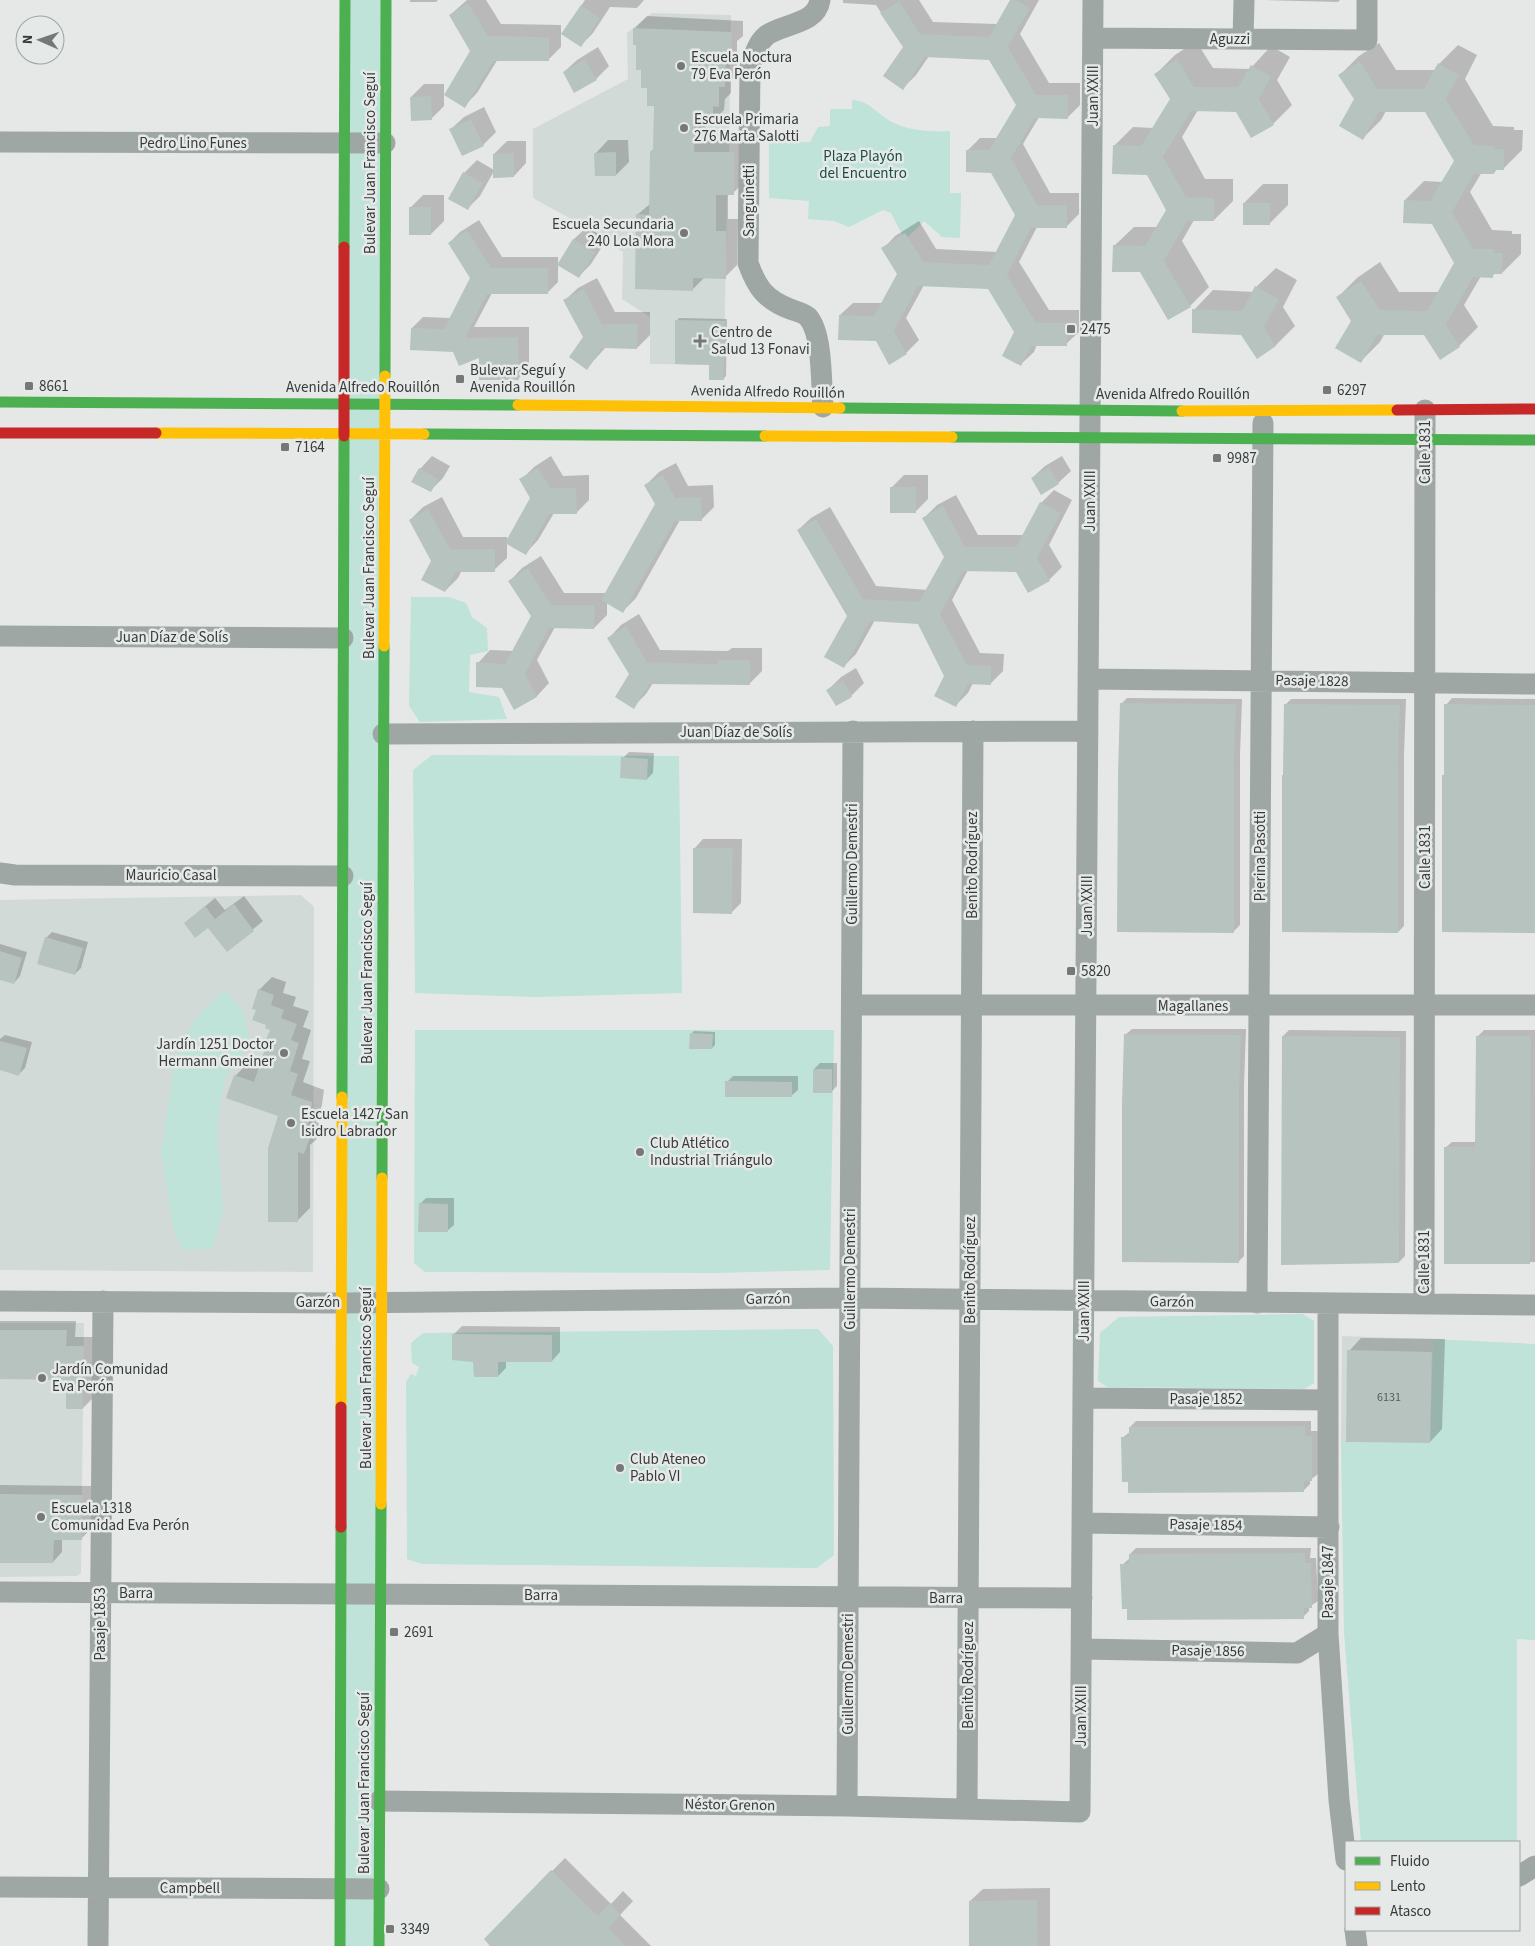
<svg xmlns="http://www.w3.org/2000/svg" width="1535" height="1946" viewBox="0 0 1535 1946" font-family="'Source Sans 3',sans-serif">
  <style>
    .built { fill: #d2dad7 }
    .green { fill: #bfe2d9 }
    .shadow { fill: #0003 }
    .building { fill: #b6c3bf }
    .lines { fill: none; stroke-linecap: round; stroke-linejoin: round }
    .street { stroke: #9fa7a5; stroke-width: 21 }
    .fast { stroke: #4caf50; stroke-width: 11 }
    .slow { stroke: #ffc107; stroke-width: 11 }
    .jam { stroke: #c62828; stroke-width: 11 }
    .poi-dot { fill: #767877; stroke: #e5e9e8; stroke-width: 2 }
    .labels { text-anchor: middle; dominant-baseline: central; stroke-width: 5; stroke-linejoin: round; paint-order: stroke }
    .number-label { font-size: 12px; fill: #585d5b }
    .street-label { font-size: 15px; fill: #393b3a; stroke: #e5e9e8 }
    .poi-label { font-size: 15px; fill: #393b3a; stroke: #e5e9e8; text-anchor: start }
    .park-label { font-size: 15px; fill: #1a4f43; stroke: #e5e9e8 }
  </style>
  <rect width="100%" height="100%" fill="#e6e8e7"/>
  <path class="built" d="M652,13L731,15L729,152H734V195H727L724,365L650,364V317L622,299L623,252L580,224L533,198V129L628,79L627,33Z
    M301,895L314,907L313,1272L0,1270V900Z
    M0,1323H84L81,1573L77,1576L0,1577Z
    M1342,1336L1433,1339L1430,1443L1341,1442Z"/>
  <path class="green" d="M345,0H386L379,1946H340Z
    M852,100C869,100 878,115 892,122C910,131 930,132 950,131V193H961L960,238L942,237L924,221L905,240L891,213L883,210L849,227L834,221L808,219L809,201L769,198V143L810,142L818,127L830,126V109H852Z
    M411,597H449L466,603L472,617L487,628L488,651L470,655L469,692L499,697L507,719L420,722L409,706Z
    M432,755L679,756L682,993L535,997L415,993L413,770Z
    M225,990L244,1013L250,1045L225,1078L217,1127L223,1211L213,1248L183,1250L174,1232L161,1152L175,1059L196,1018Z
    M415,1030H834L830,1270L714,1273L425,1272L414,1263Z
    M1303,1314L1314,1321V1383L1304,1389L1107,1387L1098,1381L1100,1333L1119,1317Z
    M818,1329L833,1346L834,1555L817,1568L422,1564L407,1559L406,1382L411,1374L416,1376L419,1367L412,1363L411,1343L423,1333Z
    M1433,1339L1535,1344V1640L1517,1639V1842H1361L1344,1633L1341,1442L1430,1443Z"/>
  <path class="shadow" d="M410,0H438L436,2H410Z
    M467,0H486L501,24L561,25V47L548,60L498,59L477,93L464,106L471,51L450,15Z
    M585,0H644L637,8L610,7L593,33L580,46L563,34Z
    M843,0H919L933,22L997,24L1011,0H1067H1039L1020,34L1049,83H1080V105L1067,118L1039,117L1023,144L1050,193H1079V214L1066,227H1037L1019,262L1049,310H1079V332L1066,344H1037L1034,352L1021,364L1016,331L988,288L924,285L906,318L919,340L906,353L876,340L840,315L853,303H883L899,274L883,249L895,236L919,221L936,249L997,252L1016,215L992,172L967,151L980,138H998L1018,105L990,58L929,56L916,75L903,88L904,47L876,5L843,3Z
    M1264,0H1340L1338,2Z
    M647,16L743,21V36L737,41V74L731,80V93L725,99L724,110L712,122H706V140L746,141L745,181L733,193H728V219H738L737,265L725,277L704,278L692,290L637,215L651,203V152L654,148L655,105L642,69L635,28Z
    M1196,41L1213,68L1250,69L1271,46L1290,57L1277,80L1292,105L1273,124L1237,111L1198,110L1182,137L1205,179H1233V201L1214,220H1194L1182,241L1209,287L1190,306L1141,271L1114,246L1134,227H1157L1168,210L1147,174L1114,146L1133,127L1154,128L1172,99L1156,74L1175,55Z
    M1379,43L1396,70H1436L1439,64L1458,45L1477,55L1465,79L1493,126L1514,127V130H1523L1522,150L1503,169H1497L1494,173L1482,172L1470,192L1492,230L1512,231V234H1521V254L1502,273H1496L1492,276H1481L1464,305L1478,327L1459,346L1425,334L1385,333L1380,342L1361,361L1353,321L1338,297L1357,278L1380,262L1399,292H1439L1456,263L1432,223L1405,200L1424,181L1443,182L1455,161L1426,111H1386L1381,120L1362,139L1355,99L1340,75L1359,56Z
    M598,47L609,66L596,79L564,72L577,60Z
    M424,84H444V106L431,119L411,97Z
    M484,107L496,132L483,145L451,129L464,117Z
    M608,140H628L629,162L616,175L596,153Z
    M507,141H526V163L514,176L494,171L480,196L467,209L464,173L477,160L494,170V154Z
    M1263,184H1288V205L1269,224L1244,203Z
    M423,195H444V221L431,234L411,207Z
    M479,220L502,257H558V282L547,293H492L474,327H529V367L518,379L480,357L454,351L412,328L423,317L451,318L471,278L449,243L460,232Z
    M587,227L607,239L591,264L579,276L559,264L574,239Z
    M1276,268L1297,280L1283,307L1295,326L1276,345L1257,357L1242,334L1194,310L1213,290L1254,292L1256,287Z
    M597,278L615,312H650V335L637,348L606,347L587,368L584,337L565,300L578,288Z
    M679,318L727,319L726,376L724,378L677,321Z
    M432,456L450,466L443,478L430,491L420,469Z
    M551,456L563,476L589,475V500L576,513H554L538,540L526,553L507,543V558L494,570H462L458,578L445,591L433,561L410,520L423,507L442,497L463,537H507V542L532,498L521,480L534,467Z
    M1062,456L1071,471L1058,483L1032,478L1045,466Z
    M676,463L688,486L713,485L714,507L702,519L680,520L636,598L623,611L607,602V615L594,628L555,627L537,660L549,683L537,696L515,708L503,686L478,663L490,650L513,651L532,616L510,581L522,568L541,556L564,593H606L657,504L646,485L659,472Z
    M904,475H928V499L915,512L892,487Z
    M1054,490L1072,500L1049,545L1062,567L1049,580L1016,570H968L952,600L980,653L1004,654L1003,671L990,684L973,683L968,693L955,706L946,676L918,623L875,620L856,654L843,667L848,616L798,530L811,518L830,507L876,586L928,590L945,557L924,518L937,505L956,495L978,535H1024L1041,503Z
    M639,614L660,650L728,651L732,648H762V671L749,684L653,683L646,694L633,707L631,674L609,638L621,625Z
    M856,668L864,683L851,696L836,704L828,690L841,677Z
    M1127,698L1242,699L1240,755V925L1234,931L1121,704Z
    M1452,698L1535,699V932L1443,775L1445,774L1446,705Z
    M1291,699H1406L1404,756V926L1398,932L1284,774L1285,705Z
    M629,752L654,753L653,773L647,779L623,758Z
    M703,839H742L741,903L732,912L694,849Z
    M244,896L263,921L227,951L208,926L185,923L215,898L225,910Z
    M52,932L88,942L81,968L75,974L46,938Z
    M0,944L27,952L20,976L14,983L0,979Z
    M272,977L286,982L283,993L296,997L293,1006L309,1011L303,1027L311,1030L302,1059L310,1061L303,1082L324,1090L322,1105L316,1122L322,1124L316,1140L310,1145V1208L297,1221L280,1115L235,1076L248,1063L260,1067L271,1029L257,1009L259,990Z
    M1132,1029H1246L1244,1086V1256L1238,1262L1125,1035Z
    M1289,1030L1406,1031L1405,1256L1399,1262L1283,1036Z
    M1484,1030H1535V1262L1445,1263V1148L1452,1142H1477L1478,1036Z
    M694,1031L715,1032V1045L712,1048L691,1034Z
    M5,1035L32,1042L25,1068L19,1074L0,1069V1039Z
    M820,1063H837V1086L831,1092L814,1069Z
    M733,1076H798V1090L791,1096L727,1082Z
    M426,1198H454V1225L447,1231L420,1204Z
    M0,1321H76L75,1337H93L92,1399L83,1408L67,1379L0,1378Z
    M462,1326L560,1327V1352L552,1361H506V1368L498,1376L475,1361L454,1334Z
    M1361,1338L1445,1339L1442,1429L1430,1442L1349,1351Z
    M1136,1421H1311V1431H1318V1474L1310,1480V1484L1304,1490L1129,1481L1122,1438L1130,1432V1427Z
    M0,1485L91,1486V1529L81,1539H62V1552L53,1562H0Z
    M1136,1548H1311L1310,1558H1316L1318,1601L1309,1607V1611L1303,1617L1129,1608L1122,1565L1130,1558V1554Z
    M565,1858L611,1904L623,1891L633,1901L620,1915L651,1946H492L485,1939Z
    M1050,1888V1946H971L970,1901L983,1889Z"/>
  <path class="building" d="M1010,0H1016L1030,8L1008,47L1036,95H1068V119L1035,118L1011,158L1037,205H1067V228H1031L1007,275L1036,323H1067V346H1031L1021,366L1002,356L1014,332L988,289L918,286L894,331L907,354L889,365L876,341L838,340L839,315L874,316L897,274L881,248L905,233L924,262L989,265L1015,215L991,173L966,172V150H989L1016,105L989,60L925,57L903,90L883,76L903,47L880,13L899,1L920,34L989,37Z
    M468,3L488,36L549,37V61H493L465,108L444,95L470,51L449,15Z
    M581,5L600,18L581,47L561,34Z
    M633,28L732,32L731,49H726L725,87H719V107L713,106V124H695L694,152H734V195H716V231H726V279L693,278V291L635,289L636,214L649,215L650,151H653L654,106H647V88H641V70H636V45H633Z
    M585,59L597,80L574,93L563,72Z
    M1177,59L1194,87H1238L1251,65L1271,76L1259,99L1274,125L1251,138L1236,112L1191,111L1163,157L1186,197L1214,198V221H1187L1164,261L1191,307L1168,320L1140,272H1112L1113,245L1145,246L1166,210L1147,175L1112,174L1113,145L1141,146L1170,99L1154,74Z
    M1360,61L1377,89H1424L1438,63L1459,75L1446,99L1474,145L1495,146V149H1504V170H1494V174H1474L1452,212L1473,249H1494V253H1503L1502,274H1493V278L1473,277L1446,325L1460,347L1440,360L1424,335H1377L1361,363L1335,348L1351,321L1336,297L1361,281L1380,310L1427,311L1454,263L1432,224L1403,223L1404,200L1430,201L1454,161L1425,112H1379L1363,140L1339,126L1354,99L1338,75Z
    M431,96L432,120L411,121L410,97Z
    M471,119L484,146L462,156L449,129Z
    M616,152V176H595L594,153Z
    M514,153V177L493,178V154Z
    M463,172L483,183L468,210L448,199Z
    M1243,203H1270V225H1243Z
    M409,207H431V235H409Z
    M467,230L491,268H548V294H487L465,338L518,337L519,380H479V358L459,366L453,352L410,350L411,328L444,329L470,278L448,243Z
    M573,239L595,252L579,278L557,265Z
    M1255,286L1279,299L1264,327L1276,346L1257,359L1241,335L1192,333V309L1242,311Z
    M584,289L602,324H638L637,349L602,348L587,370L569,357L583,337L563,300Z
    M675,320L725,321L724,380H709V365L675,364Z
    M1049,467L1059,484L1041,495L1031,478Z
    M419,468L438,479L431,492L411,482Z
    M538,468L550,488H576L577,514H549L526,555L505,543L530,498L519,479Z
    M663,475L675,498L701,497L702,521H675L623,613L601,600L655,504L644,485Z
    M890,487H916V513H890Z
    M1040,502L1061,513L1037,558L1050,581L1028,593L1016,572L963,571L940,614L967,665L991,666V685L968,684L956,707L934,696L944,676L918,624L870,621L844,668L824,657L847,616L797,530L816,519L863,599L919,602L944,557L922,518L943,506L965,547H1016Z
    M428,509L450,549H495V572H456L445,592L421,580L431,561L409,520Z
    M528,568L551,605H595L594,629L549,628L525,674L537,697L514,710L502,688L476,687V662L505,664L531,616L508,581Z
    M626,626L647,662L718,664V660H750V685L649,684L634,709L615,697L629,674L607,638Z
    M843,680L852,697L836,706L826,690Z
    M1120,703L1236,704L1234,762V933L1117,932L1118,774Z
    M1284,704L1400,705L1398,762V933L1282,932V775H1283Z
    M1444,704L1535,705V933L1442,932V775H1444Z
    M621,757L648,759L647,780L620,778Z
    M693,848H733L732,914L693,913Z
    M234,904L254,931L227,952L208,928L195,938L184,923L205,906L215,919Z
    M45,937L83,948L75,975L37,964Z
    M0,951L22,958L14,984L0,980Z
    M258,989L274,995L271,1005L284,1010L281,1018L297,1024L291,1040L299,1043L290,1071L298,1074L291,1095L312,1102L310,1119L304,1135L310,1137L304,1154L298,1152V1222H268V1148L278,1116L226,1098L234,1075L254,1082L268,1040H266L270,1030L265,1028L266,1025L252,1020L256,1010L252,1009Z
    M690,1033L713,1034L712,1049H689Z
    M1124,1034L1241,1035L1239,1092V1263L1122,1262V1105Z
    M1282,1036L1400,1037L1399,1263L1281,1265Z
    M1476,1036H1531L1530,1264H1444V1147H1475Z
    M0,1041L27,1048L19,1076L0,1070Z
    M813,1069H832V1093H813Z
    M725,1081L792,1082V1097H725Z
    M419,1203L448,1204V1232H418Z
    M0,1330H67L66,1346H84L83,1409H66V1380L0,1379Z
    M452,1334L552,1335V1362H498V1377H474L473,1362L452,1360Z
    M1347,1350L1432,1352L1430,1443L1346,1442Z
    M1305,1426V1436H1312V1481H1304V1492L1128,1493V1482H1122L1121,1437H1129V1427Z
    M0,1494L82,1495V1540H54L53,1563H0Z
    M1305,1553V1563H1311L1312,1608H1304V1619L1127,1620V1609H1122L1120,1564H1129V1554Z
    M551,1870L598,1916L610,1903L621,1915L608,1928L626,1946H490L484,1939Z
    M1037,1900L1038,1946H969V1901Z"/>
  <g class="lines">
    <path class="street" d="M820,0C816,25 784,23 767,35C757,43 754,56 750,67L748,263C757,288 765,299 790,309C795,311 804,313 808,317C823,334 821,384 823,407
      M1093,38L1367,40V0
      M1243,39L1244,0
      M0,142L385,143
      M0,636L343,638
      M1088,679L1535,684
      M383,734L1088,731
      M0,873L15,875L343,876
      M852,1005H1535
      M0,1301L341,1303L850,1298L1535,1305
      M1257,1303L1263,423
      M1328,1303V1634L1339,1800L1346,1860
      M1424,1304L1425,410
      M1083,1398L1328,1400
      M1083,1523L1329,1527
      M0,1592L1082,1598
      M1082,1649L1297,1653L1328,1634
      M379,1801L847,1806L1080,1812L1093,0
      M847,1806L853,731
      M967,1809L973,731
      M1519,1876L1535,1866
      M0,1887L379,1889
      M1355,1930L1357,1946
      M98,1946L103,1301"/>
    <path class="fast" d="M344,247L345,0
      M385,376L386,0
      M0,402L518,405
      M840,408L1182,411
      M424,434L765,436
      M952,437L1535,440
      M342,1097L344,436
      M382,1178L384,646
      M340,1946L341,1527
      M379,1946L381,1504"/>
    <path class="slow" d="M518,405L840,408
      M1182,411L1397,410
      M156,433L424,434
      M765,436L952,437
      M384,646L385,376
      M341,1407L342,1097
      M381,1504L382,1178"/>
    <path class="jam" d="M1397,410L1535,409
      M0,433H156
      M344,436V247
      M341,1527V1407"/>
  </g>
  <g class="poi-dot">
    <circle cx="681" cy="66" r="5"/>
    <circle cx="684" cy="128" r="5"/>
    <circle cx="684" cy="233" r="5"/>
    <rect x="1066" y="324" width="10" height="10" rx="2.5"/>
    <path d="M697.5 333.5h5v5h5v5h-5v5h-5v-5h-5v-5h5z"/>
    <rect x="455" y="374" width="10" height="10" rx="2.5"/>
    <rect x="24" y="381" width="10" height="10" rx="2.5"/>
    <rect x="1322" y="385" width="10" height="10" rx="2.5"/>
    <rect x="280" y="442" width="10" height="10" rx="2.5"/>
    <rect x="1212" y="453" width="10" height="10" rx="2.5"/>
    <rect x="1066" y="966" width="10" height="10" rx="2.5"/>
    <circle cx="284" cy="1053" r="5"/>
    <circle cx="291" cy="1123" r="5"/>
    <circle cx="640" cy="1152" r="5"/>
    <circle cx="42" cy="1378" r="5"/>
    <circle cx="620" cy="1468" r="5"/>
    <circle cx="41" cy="1517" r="5"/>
    <rect x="389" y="1627" width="10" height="10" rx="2.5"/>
    <rect x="385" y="1924" width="10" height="10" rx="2.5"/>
  </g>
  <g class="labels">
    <g class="number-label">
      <text x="1389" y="1397">6131</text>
    </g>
    <g class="street-label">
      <text x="1230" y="39">Aguzzi</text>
      <text transform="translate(1093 96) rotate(-90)">Juan XXIII</text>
      <text x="193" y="143">Pedro Lino Funes</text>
      <text transform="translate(370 163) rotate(-90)">Bulevar Juan Francisco Seguí</text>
      <text transform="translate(749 201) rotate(-90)">Sanguinetti</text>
      <text x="363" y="387">Avenida Alfredo Rouillón</text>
      <text transform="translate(768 392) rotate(1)">Avenida Alfredo Rouillón</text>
      <text x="1173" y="394">Avenida Alfredo Rouillón</text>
      <text transform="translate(1425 452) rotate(-90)">Calle 1831</text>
      <text transform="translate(1090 501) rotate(-90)">Juan XXIII</text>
      <text transform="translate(369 568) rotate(-90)">Bulevar Juan Francisco Seguí</text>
      <text x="172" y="637">Juan Díaz de Solís</text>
      <text transform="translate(1312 681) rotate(1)">Pasaje 1828</text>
      <text x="736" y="732">Juan Díaz de Solís</text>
      <text transform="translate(1260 856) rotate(-90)">Pierina Pasotti</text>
      <text transform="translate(1425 857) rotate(-90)">Calle 1831</text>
      <text transform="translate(852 864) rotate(-90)">Guillermo Demestri</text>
      <text transform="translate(972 865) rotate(-90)">Benito Rodríguez</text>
      <text x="171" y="875">Mauricio Casal</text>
      <text transform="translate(1087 906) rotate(-90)">Juan XXIII</text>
      <text transform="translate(367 973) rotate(-90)">Bulevar Juan Francisco Seguí</text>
      <text x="1193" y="1006">Magallanes</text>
      <text transform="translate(1424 1262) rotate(-90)">Calle 1831</text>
      <text transform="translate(850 1269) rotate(-90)">Guillermo Demestri</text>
      <text transform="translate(970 1270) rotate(-90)">Benito Rodríguez</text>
      <text transform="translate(768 1299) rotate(-1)">Garzón</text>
      <text x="318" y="1302">Garzón</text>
      <text transform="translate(1172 1302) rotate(1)">Garzón</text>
      <text transform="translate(1084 1311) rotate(-90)">Juan XXIII</text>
      <text transform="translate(366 1378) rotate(-90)">Bulevar Juan Francisco Seguí</text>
      <text x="1206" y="1399">Pasaje 1852</text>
      <text transform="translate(1206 1525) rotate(1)">Pasaje 1854</text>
      <text transform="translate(1328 1582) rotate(-90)">Pasaje 1847</text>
      <text x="136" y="1593">Barra</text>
      <text x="541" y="1595">Barra</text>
      <text x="946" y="1598">Barra</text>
      <text transform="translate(100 1624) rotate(-90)">Pasaje 1853</text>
      <text transform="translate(1208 1651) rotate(1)">Pasaje 1856</text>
      <text transform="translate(848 1674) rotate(-90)">Guillermo Demestri</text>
      <text transform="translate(968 1675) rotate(-90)">Benito Rodríguez</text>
      <text transform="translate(1081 1716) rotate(-90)">Juan XXIII</text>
      <text transform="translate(364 1783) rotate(-90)">Bulevar Juan Francisco Seguí</text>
      <text transform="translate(730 1805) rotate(1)">Néstor Grenon</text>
      <text x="190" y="1888">Campbell</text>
    </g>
    <g class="poi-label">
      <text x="691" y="57">Escuela Noctura<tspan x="691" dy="17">79 Eva Perón</tspan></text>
      <text x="694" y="119">Escuela Primaria<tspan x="694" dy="17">276 Marta Salotti</tspan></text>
      <text x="674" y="224" text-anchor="end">Escuela Secundaria<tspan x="674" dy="17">240 Lola Mora</tspan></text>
      <text x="1081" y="329">2475</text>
      <text x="711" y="332">Centro de<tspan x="711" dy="17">Salud 13 Fonavi</tspan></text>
      <text x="470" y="370">Bulevar Seguí y<tspan x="470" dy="17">Avenida Rouillón</tspan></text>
      <text x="39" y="386">8661</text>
      <text x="1337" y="390">6297</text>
      <text x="295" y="447">7164</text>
      <text x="1227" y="458">9987</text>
      <text x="1081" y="971">5820</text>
      <text x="274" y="1044" text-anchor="end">Jardín 1251 Doctor<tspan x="274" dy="17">Hermann Gmeiner</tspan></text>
      <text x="301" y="1114">Escuela 1427 San<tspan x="301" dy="17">Isidro Labrador</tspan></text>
      <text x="650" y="1143">Club Atlético<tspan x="650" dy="17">Industrial Triángulo</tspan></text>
      <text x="52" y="1369">Jardín Comunidad<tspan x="52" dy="17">Eva Perón</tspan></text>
      <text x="630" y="1459">Club Ateneo<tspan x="630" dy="17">Pablo VI</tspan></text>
      <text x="51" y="1508">Escuela 1318<tspan x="51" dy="17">Comunidad Eva Perón</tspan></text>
      <text x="404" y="1632">2691</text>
      <text x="400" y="1929">3349</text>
    </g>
    <g class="park-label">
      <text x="863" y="156">Plaza Playón<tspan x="863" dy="17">del Encuentro</tspan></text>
    </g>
  </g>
  <rect x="1345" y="1841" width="175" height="90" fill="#e5e9e8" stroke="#a0a3a2"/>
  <rect x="1355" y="1857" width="25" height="8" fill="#4caf50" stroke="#a0a3a2"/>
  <text x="1390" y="1866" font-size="15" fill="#393b3a">Fluido</text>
  <rect x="1355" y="1882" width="25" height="8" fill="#ffc107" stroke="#a0a3a2"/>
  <text x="1390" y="1891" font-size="15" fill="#393b3a">Lento</text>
  <rect x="1355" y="1907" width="25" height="8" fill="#c62828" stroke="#a0a3a2"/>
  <text x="1390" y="1916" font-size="15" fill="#393b3a">Atasco</text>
  <g transform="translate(40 40) rotate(272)"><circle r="24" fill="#e5e9e8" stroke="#a0a3a2"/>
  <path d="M0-4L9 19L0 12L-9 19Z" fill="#767877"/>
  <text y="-8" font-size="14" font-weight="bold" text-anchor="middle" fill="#393b3a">N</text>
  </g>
</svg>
